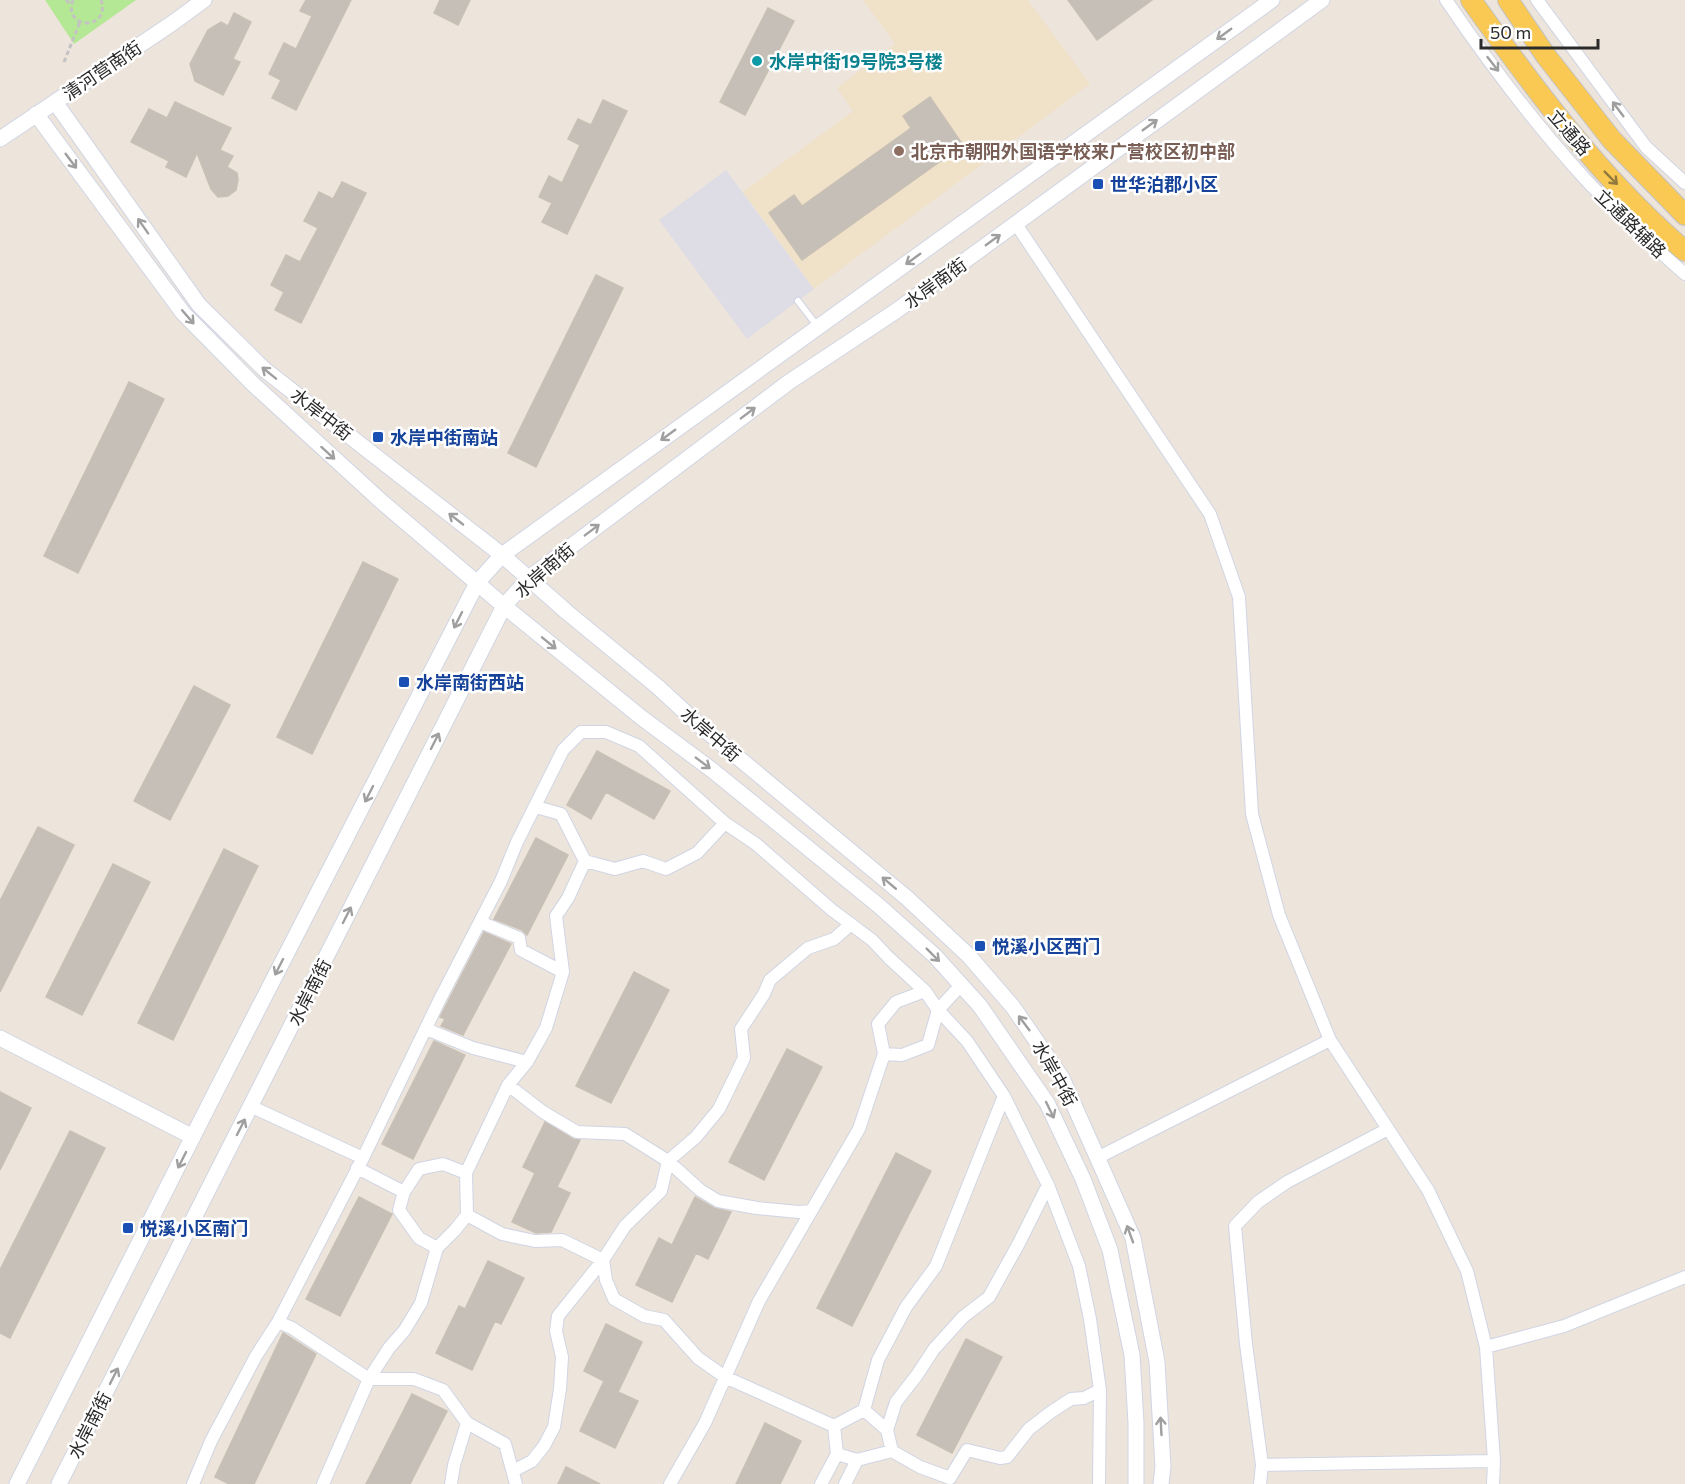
<svg xmlns="http://www.w3.org/2000/svg" width="1685" height="1484" viewBox="0 0 1685 1484" font-family="Commissioner,'Noto Sans SC',sans-serif">
  <style>
    .industrial { fill: #dedce5 }
    .education { fill: #f0e1c9 }
    .green { fill: #b5e894 }
    .building { fill: #c5bfb7; stroke: #c9c0b5; stroke-width: 1.5 }
    .lines { fill: none; stroke-linecap: round; stroke-linejoin: round }
    .service-casing { stroke: #d0d5e4; stroke-width: 8 }
    .minor-casing { stroke: #d0d5e4; stroke-width: 14 }
    .tertiary-casing { stroke: #d0d5e4; stroke-width: 17 }
    .primary-casing { stroke: #c3c3c3; stroke-width: 22 }
    .path { stroke: #c3c3c3; stroke-width: 3; stroke-dasharray: 4.5 3; stroke-linecap: butt }
    .service { stroke: #fff; stroke-width: 6 }
    .minor { stroke: #fff; stroke-width: 12 }
    .tertiary { stroke: #fff; stroke-width: 15 }
    .primary { stroke: #fac953; stroke-width: 20 }
    .oneway { stroke: #9f9f9f }
    .oneway2 { stroke: #927a3e }
    .culture-dot { fill: #0f9aa8; stroke: #fff; stroke-width: 2 }
    .education-dot { fill: #8d6e63; stroke: #fff; stroke-width: 2 }
    .transit-dot { fill: #1a4fb4; stroke: #fff; stroke-width: 2 }
    .labels { text-anchor: middle; dominant-baseline: central; stroke-width: 5; stroke-linejoin: round; paint-order: stroke }
    .culture-label { font-size: 18px; font-weight: bold; fill: #0d838f; stroke: #fff; text-anchor: start }
    .street-label { font-size: 18px; fill: #2a2a2a; stroke: #fff }
    .education-label { font-size: 18px; font-weight: bold; fill: #785e54; stroke: #fff; text-anchor: start }
    .transit-label { font-size: 18px; font-weight: bold; fill: #164399; stroke: #fff; text-anchor: start }
  </style>
  <rect width="100%" height="100%" fill="#ede4db"/>
  <path class="industrial" d="M726,170L814,289L747,339L659,220Z"/>
  <path class="education" d="M863,0H1028L1090,84L814,289L743,192L853,111L837,88L895,44Z"/>
  <path class="green" d="M45,0H136L74,44Z"/>
  <path class="building" d="M306,0H351L296,110L272,98L281,80L269,74L284,43L296,49L312,16L300,11Z
    M440,0H470L458,25L434,13Z
    M1068,0H1152L1097,40Z
    M768,8L794,21L745,115L720,102Z
    M234,13L251,22L233,59L240,62L223,95L195,81L190,64L208,30L221,22L228,26Z
    M930,97L963,145L802,260L769,213L794,195L802,206L911,128L903,116Z
    M603,100L627,111L567,234L542,222L552,203L539,197L549,176L562,183L580,145L568,139L578,119L591,125Z
    M175,102L231,128L220,150L233,156L227,167L237,173L238,180L236,190L228,196L218,197L211,189L197,153L186,177L166,167L169,161L131,142L149,109L167,118Z
    M342,182L366,193L301,323L275,310L284,292L271,285L286,255L300,262L318,228L304,221L319,192L333,199Z
    M596,275L623,288L536,467L508,453Z
    M129,382L164,399L78,573L44,556Z
    M363,562L398,579L312,754L277,737Z
    M194,686L230,705L170,820L134,801Z
    M597,751L670,791L654,819L606,792L591,819L567,805Z
    M38,827L74,845L0,992V901Z
    M536,838L568,855L527,935L522,930L494,919Z
    M224,849L258,866L173,1040L138,1023Z
    M113,864L150,882L82,1015L46,997Z
    M484,932L511,944L463,1035L441,1026L445,1019L440,1017Z
    M634,972L669,990L611,1103L576,1086Z
    M434,1041L465,1055L413,1159L382,1144Z
    M787,1049L822,1067L764,1180L729,1162Z
    M0,1092L31,1108L0,1170Z
    M545,1122L573,1139L580,1140L557,1187L570,1193L551,1232L536,1233L512,1222L535,1173L523,1167Z
    M70,1131L105,1148L10,1338L0,1333V1270Z
    M896,1153L931,1171L852,1326L817,1308Z
    M359,1197L392,1214L340,1316L306,1299Z
    M695,1197L714,1208L731,1212L708,1259L696,1253L672,1302L636,1285L659,1238L672,1245Z
    M488,1261L524,1278L501,1324L495,1321L472,1370L436,1353L459,1306L465,1309Z
    M606,1324L642,1342L618,1392L638,1401L615,1448L580,1431L604,1381L584,1371Z
    M283,1333L316,1354L254,1484H229L215,1477Z
    M966,1339L1002,1357L952,1453L917,1435Z
    M412,1394L447,1411L410,1484H366Z
    M765,1423L801,1441L780,1484H736Z
    M566,1467L600,1484H558Z"/>
  <g class="lines">
    <defs>
      <path id="service" d="M798,301L818,327"/>
      <path id="minor" d="M1446,0C1488,62 1535,124 1586,180C1617,213 1651,244 1685,274
        M1537,0L1646,147L1685,183
        M1016,224L1210,514L1239,597L1252,814L1279,915L1330,1040L1428,1190L1467,1271L1486,1347L1494,1461L1493,1484
        M536,807L561,814L585,861L615,869L643,861L666,869L697,853L725,823
        M480,922L519,938L521,950L563,972
        M426,1029L473,1048L527,1062
        M884,1054L878,1024L896,1002L925,991
        M508,1085L543,1112L577,1132L625,1134L668,1161L700,1190L718,1201L757,1208L799,1212L811,1211
        M363,1158L439,1001L501,881L517,842L563,750L581,732H606L639,746L725,823L756,844L832,910L872,940L889,958L925,991L938,1010L961,985
        M1097,1158L1330,1040
        M357,1168L404,1192L399,1210L419,1238L437,1248L455,1230L467,1215L502,1234L535,1241L562,1240L603,1260L606,1280L614,1299L644,1316L664,1320L698,1358L725,1377L834,1426L837,1454L857,1460L892,1451
        M466,1173L508,1085L527,1062L546,1028L563,972L556,916L568,898L585,861
        M1048,1185L1019,1243L989,1297L963,1317L934,1349L917,1375L896,1402L887,1430L892,1451L920,1467L950,1478L967,1450L1000,1458L1007,1457L1029,1429L1051,1412L1071,1399L1084,1398L1100,1390
        M404,1192L419,1169L443,1164L466,1173L467,1215
        M278,1322L292,1328L369,1379H414L443,1390L467,1423L454,1465L451,1484
        M1486,1347L1564,1326L1685,1277
        M864,1410L878,1360L906,1307L936,1266L1004,1096
        M467,1423L505,1444L516,1484
        M834,1426L864,1410L887,1430
        M1262,1465L1494,1461
        M513,1471L532,1461L544,1446L554,1427L560,1389L562,1357L556,1331L558,1316L603,1260L625,1226L661,1191L668,1161L696,1137L719,1109L744,1058L741,1029L764,994L770,980L808,948L834,939L851,924
        M193,1484L211,1441L256,1356L278,1322L363,1158L252,1107
        M323,1484L369,1379L389,1348L404,1331L421,1303L437,1248
        M670,1484L705,1423L759,1301L859,1129L884,1054L902,1055L928,1045L938,1010L967,1041L1004,1096L1048,1185L1079,1266L1090,1319L1100,1390L1099,1484
        M821,1484L837,1454
        M845,1484L857,1460
        M1260,1484L1262,1465L1246,1344L1235,1226L1258,1202L1287,1182L1388,1129"/>
      <path id="tertiary" d="M55,102L199,305L265,370L502,555L568,613L658,687L699,725L907,898L969,956L1013,1007L1062,1078L1133,1238L1157,1362L1163,1467L1161,1484
        M36,114L183,313L253,384L382,502L504,606L642,718L712,770L878,905L935,956L980,1006L1047,1103L1083,1179L1110,1250L1132,1355L1136,1423V1484
        M0,139L174,22L204,0
        M0,1038L193,1137
        M17,1484L216,1091L477,583L502,555L1272,0
        M59,1484L504,606L529,578L789,382L896,311L1322,0"/>
      <path id="primary" d="M1471,0C1535,90 1601,179 1685,251
        M1508,0L1546,56L1612,140L1685,215"/>
    </defs>
    <use href="#service" class="service-casing"/>
    <use href="#minor" class="minor-casing"/>
    <use href="#tertiary" class="tertiary-casing"/>
    <use href="#primary" class="primary-casing"/>
    <path class="path" d="M66,0L71,4
      M73,0C62,30 111,31 101,0
      M64,62L80,22"/>
    <use href="#service" class="service"/>
    <use href="#minor" class="minor"/>
    <use href="#tertiary" class="tertiary"/>
    <use href="#primary" class="primary"/>
  </g>
  <defs><path id="oneway-shaft" d="M-6 0H5M1.5-3L5.5 0L1.5 3" fill="none" stroke-width="1.6" stroke-linecap="round" stroke-linejoin="round" transform="scale(1.5)"/></defs>
  <g class="oneway">
    <use href="#oneway-shaft" transform="translate(1224 34) rotate(144)"/>
    <use href="#oneway-shaft" transform="translate(1493 64) rotate(52)"/>
    <use href="#oneway-shaft" transform="translate(1618 109) rotate(-127)"/>
    <use href="#oneway-shaft" transform="translate(1150 125) rotate(-36)"/>
    <use href="#oneway-shaft" transform="translate(71 161) rotate(53)"/>
    <use href="#oneway-shaft" transform="translate(143 226) rotate(-125)"/>
    <use href="#oneway-shaft" transform="translate(993 240) rotate(-36)"/>
    <use href="#oneway-shaft" transform="translate(913 259) rotate(144)"/>
    <use href="#oneway-shaft" transform="translate(188 317) rotate(49)"/>
    <use href="#oneway-shaft" transform="translate(269 373) rotate(-141)"/>
    <use href="#oneway-shaft" transform="translate(748 413) rotate(-37)"/>
    <use href="#oneway-shaft" transform="translate(668 435) rotate(144)"/>
    <use href="#oneway-shaft" transform="translate(328 453) rotate(42)"/>
    <use href="#oneway-shaft" transform="translate(456 519) rotate(-142)"/>
    <use href="#oneway-shaft" transform="translate(592 530) rotate(-37)"/>
    <use href="#oneway-shaft" transform="translate(458 620) rotate(117)"/>
    <use href="#oneway-shaft" transform="translate(549 643) rotate(39)"/>
    <use href="#oneway-shaft" transform="translate(435 741) rotate(-63)"/>
    <use href="#oneway-shaft" transform="translate(703 763) rotate(37)"/>
    <use href="#oneway-shaft" transform="translate(369 794) rotate(117)"/>
    <use href="#oneway-shaft" transform="translate(889 883) rotate(-140)"/>
    <use href="#oneway-shaft" transform="translate(347 915) rotate(-63)"/>
    <use href="#oneway-shaft" transform="translate(933 955) rotate(45)"/>
    <use href="#oneway-shaft" transform="translate(279 967) rotate(117)"/>
    <use href="#oneway-shaft" transform="translate(1024 1023) rotate(-127)"/>
    <use href="#oneway-shaft" transform="translate(1050 1110) rotate(64)"/>
    <use href="#oneway-shaft" transform="translate(241 1127) rotate(-63)"/>
    <use href="#oneway-shaft" transform="translate(182 1160) rotate(117)"/>
    <use href="#oneway-shaft" transform="translate(1130 1234) rotate(-110)"/>
    <use href="#oneway-shaft" transform="translate(114 1376) rotate(-63)"/>
    <use href="#oneway-shaft" transform="translate(1161 1426) rotate(-93)"/>
  </g>
  <use class="oneway2" href="#oneway-shaft" transform="translate(1611 178) rotate(45)"/>
  <circle class="culture-dot" cx="757" cy="61" r="6"/>
  <circle class="education-dot" cx="899" cy="151" r="6"/>
  <g class="transit-dot">
    <rect x="1092" y="178" width="12" height="12" rx="3"/>
    <rect x="372" y="431" width="12" height="12" rx="3"/>
    <rect x="398" y="676" width="12" height="12" rx="3"/>
    <rect x="974" y="940" width="12" height="12" rx="3"/>
    <rect x="122" y="1222" width="12" height="12" rx="3"/>
  </g>
  <g class="labels">
    <g class="culture-label">
      <text x="769" y="61">水岸中街19号院3号楼</text>
    </g>
    <g class="street-label">
      <text transform="translate(102 70) rotate(-34)">清河营南街</text>
      <text transform="translate(1570 132) rotate(49)">立通路</text>
      <text transform="translate(1631 223) rotate(44)">立通路辅路</text>
      <text transform="translate(935 283) rotate(-36)">水岸南街</text>
      <text transform="translate(322 414) rotate(38)">水岸中街</text>
      <text transform="translate(544 570) rotate(-41)">水岸南街</text>
      <text transform="translate(711 734) rotate(41)">水岸中街</text>
      <text transform="translate(309 992) rotate(-63)">水岸南街</text>
      <text transform="translate(1055 1073) rotate(61)">水岸中街</text>
      <text transform="translate(89 1425) rotate(-63)">水岸南街</text>
    </g>
    <g class="education-label">
      <text x="911" y="151">北京市朝阳外国语学校来广营校区初中部</text>
    </g>
    <g class="transit-label">
      <text x="1110" y="184">世华泊郡小区</text>
      <text x="390" y="437">水岸中街南站</text>
      <text x="416" y="682">水岸南街西站</text>
      <text x="992" y="946">悦溪小区西门</text>
      <text x="140" y="1228">悦溪小区南门</text>
    </g>
  </g>
  <path d="M1481 39v9h117v-9" fill="none" stroke="#2a2a2a" stroke-width="3"/>
  <text x="1490" y="39" font-size="18" fill="#2a2a2a" stroke="#ffffff" stroke-width="4.5" paint-order="stroke">50 m</text>
</svg>
